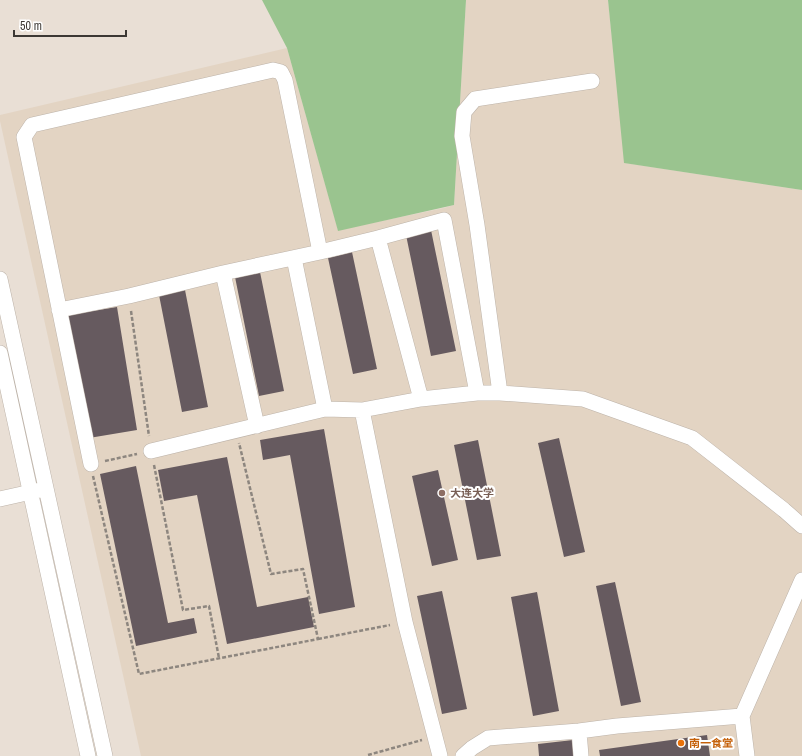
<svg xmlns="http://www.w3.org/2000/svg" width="802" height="756" viewBox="0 0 802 756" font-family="'Archivo Narrow','Noto Sans SC',sans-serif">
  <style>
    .built { fill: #e3d4c3 }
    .green { fill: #9ac48f }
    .building { fill: #665a5f }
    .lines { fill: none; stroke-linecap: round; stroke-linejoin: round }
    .minor-casing { stroke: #bdb3a9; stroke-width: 16 }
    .path { stroke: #8d867f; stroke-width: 2.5; stroke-dasharray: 4 2; stroke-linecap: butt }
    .minor { stroke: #fff; stroke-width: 15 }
    .education-dot { fill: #8d6e63; stroke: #fff; stroke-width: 1.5 }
    .food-dot { fill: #e8710a; stroke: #fff; stroke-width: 1.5 }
    .labels { text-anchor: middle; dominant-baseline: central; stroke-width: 4; stroke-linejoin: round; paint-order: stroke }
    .education-label { font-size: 11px; font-weight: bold; fill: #785e54; stroke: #fff; text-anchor: start }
    .food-label { font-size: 11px; font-weight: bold; fill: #c56008; stroke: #fff; text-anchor: start }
  </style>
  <rect width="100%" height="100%" fill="#e9dfd5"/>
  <path class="built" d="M466,0H608L625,163L802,190V756H141L0,121V115L287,48L338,230L444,208L454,205Z"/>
  <path class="green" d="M262,0H466L454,205L338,231L287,48Z
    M608,0H802V190L624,163Z"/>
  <path class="building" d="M431,230L456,351L431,356L406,235Z
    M352,252L377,369L353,374L328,258Z
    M260,272L284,391L259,396L235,277Z
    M185,290L208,407L182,412L159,295Z
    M117,307L137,430L89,438L68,315Z
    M324,429L355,607L319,614L290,455L263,460L260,440Z
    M559,438L585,552L564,557L538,443Z
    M478,440L501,556L477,560L454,445Z
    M227,457L257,607L308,597L314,627L227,644L197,495L164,501L158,470Z
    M136,466L168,623L194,618L197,633L136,646L100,474Z
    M438,470L458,560L432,566L412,476Z
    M615,582L641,702L621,706L596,586Z
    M442,591L467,709L442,714L417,596Z
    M537,592L559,711L533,716L511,597Z
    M707,735L710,756H600L599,750Z
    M573,740L575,756H539L538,744Z"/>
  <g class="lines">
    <defs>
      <path id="minor" d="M320,252L378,238
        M294,258L325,409
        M223,273L257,426
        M0,279L105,756
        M59,310L129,296L223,273L320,252L285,80L281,72L273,70L32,125L24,137L91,464
        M0,353L88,756
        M500,393L477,225L462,136L464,112L475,99L592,81
        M421,399L378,238L444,220L477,393
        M362,410L405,622L440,756
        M151,451L325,409L362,410L421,399L477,393H500L583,399L692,438L784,510L802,526
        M0,499L40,490
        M742,716L747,756
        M579,731L581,756
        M463,756L472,748L488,738L579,731L617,726L742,716L802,580"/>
    </defs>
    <use href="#minor" class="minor-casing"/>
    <path class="path" d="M131,311L149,436
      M105,461L137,454
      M154,465L183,610L209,606L219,658
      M93,476L139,674L318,639L303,569L271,574L239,443
      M318,639L390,625
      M368,755L422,740"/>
    <use href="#minor" class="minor"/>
  </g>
  <circle class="education-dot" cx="442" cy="493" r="4"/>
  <circle class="food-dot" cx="681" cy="743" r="4"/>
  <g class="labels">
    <g class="education-label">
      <text x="450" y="493">大连大学</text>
    </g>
    <g class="food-label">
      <text x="689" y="743">南一食堂</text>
    </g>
  </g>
  <path d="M14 30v6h112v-6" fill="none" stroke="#3c3834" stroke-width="2"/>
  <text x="20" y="30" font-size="12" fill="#3c3834" stroke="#ffffff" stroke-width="3" paint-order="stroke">50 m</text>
</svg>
